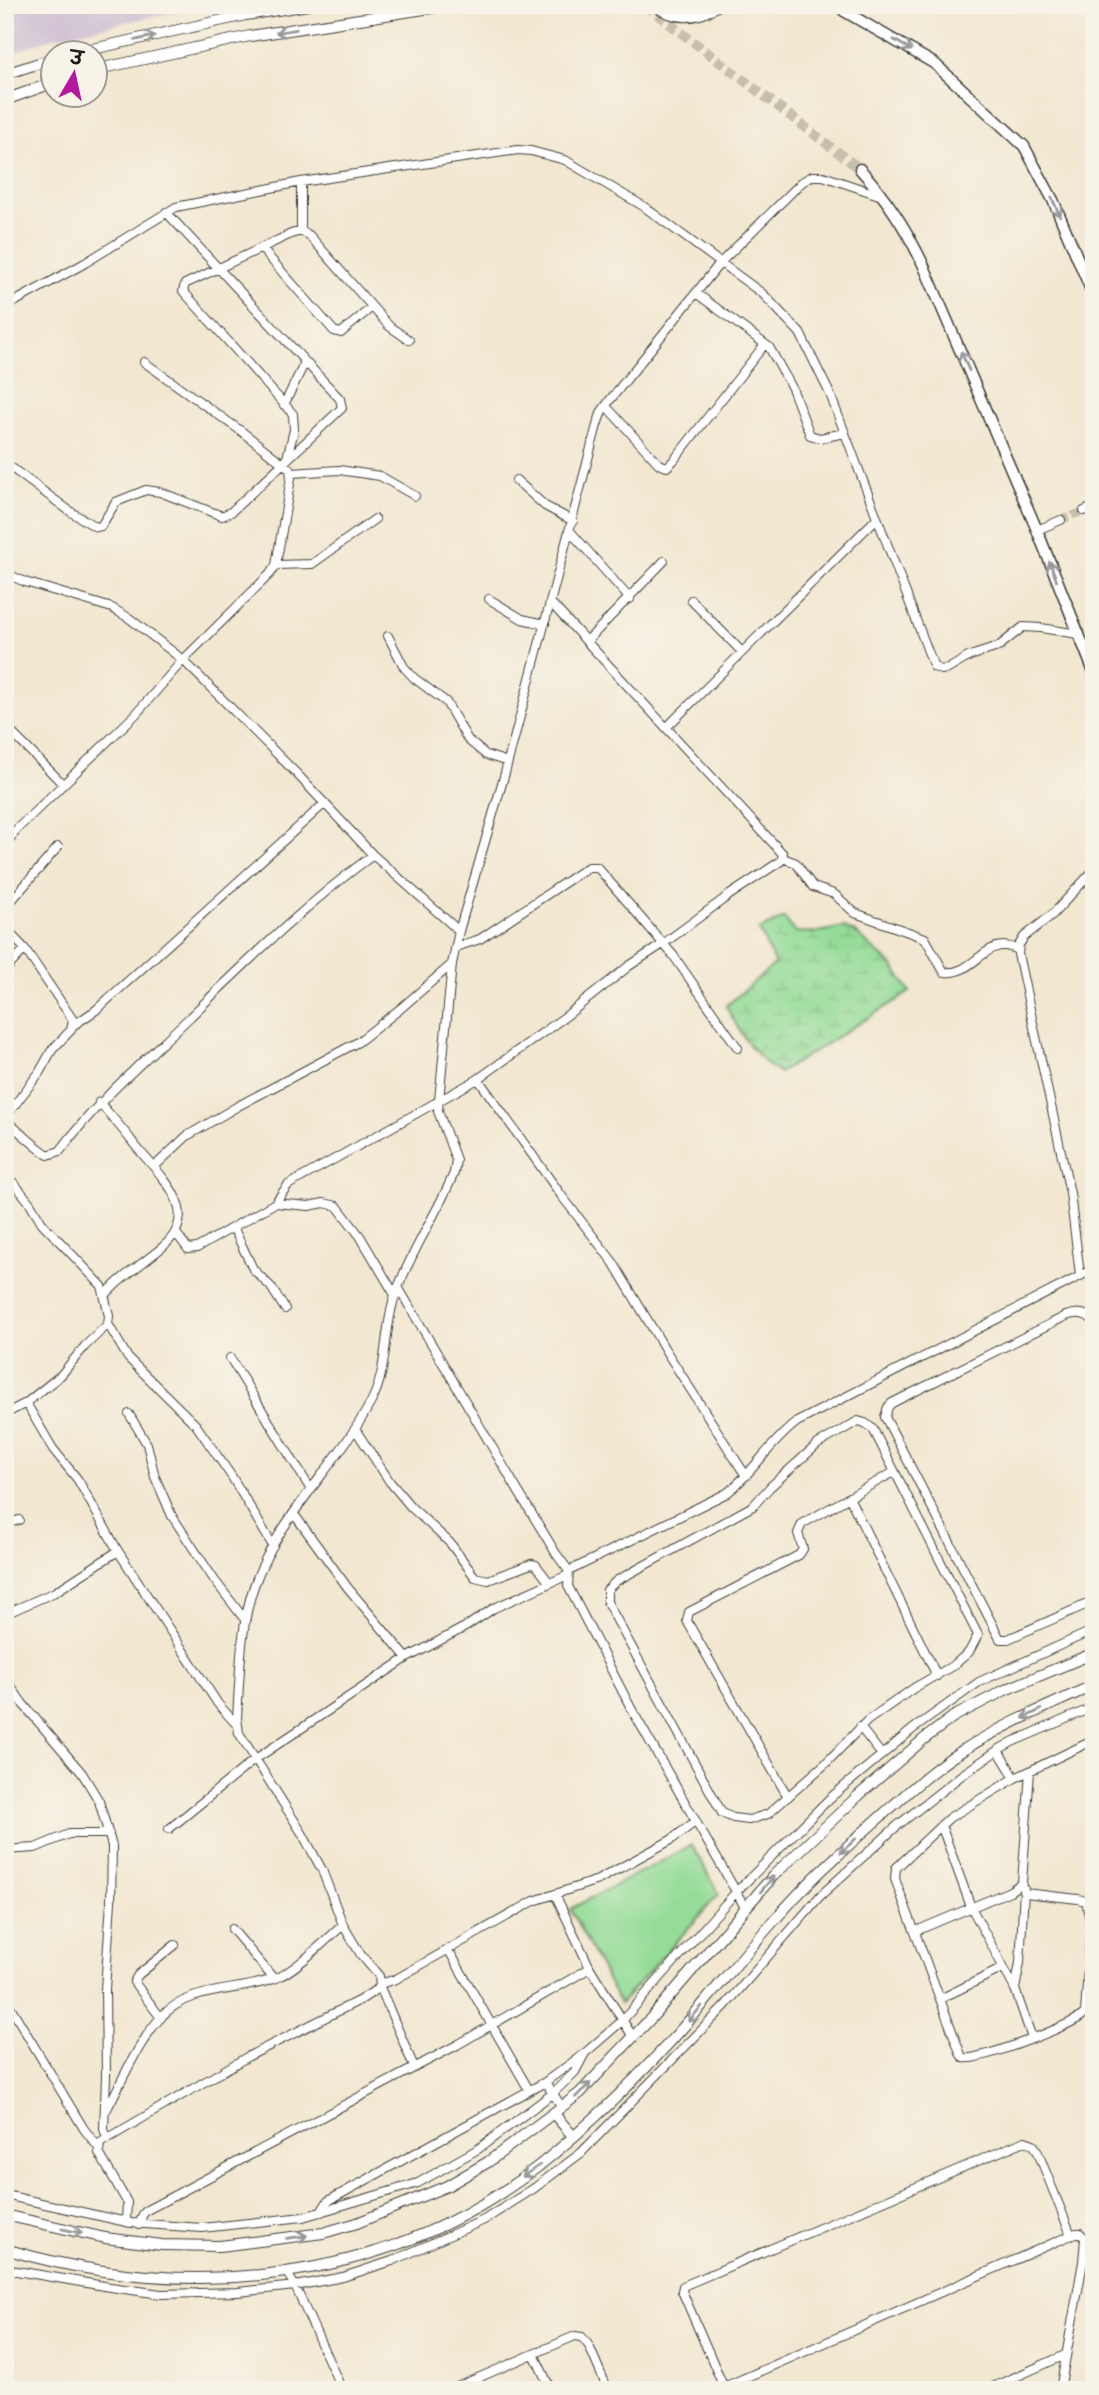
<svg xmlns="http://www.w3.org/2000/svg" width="1099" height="2395" viewBox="0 0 1099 2395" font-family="'Gochi Hand','Playpen Sans Deva',sans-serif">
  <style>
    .railway { fill: #cdbed2 }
    .wetland { fill: url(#wetland-marsh); stroke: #587c5a; stroke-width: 2 }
    .park { fill: #94dc97; stroke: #587c5a; stroke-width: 2 }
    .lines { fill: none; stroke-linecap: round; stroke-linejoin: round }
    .minor-tunnel { stroke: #c7beac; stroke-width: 8; stroke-dasharray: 8 4; stroke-linecap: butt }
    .secondary-tunnel { stroke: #c7beac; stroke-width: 10; stroke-dasharray: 10 5; stroke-linecap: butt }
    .minor-casing { stroke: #3c3a37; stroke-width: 10 }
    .tertiary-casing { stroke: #3c3a37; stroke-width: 12 }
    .secondary-casing { stroke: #3c3a37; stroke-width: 13 }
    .minor { stroke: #fff; stroke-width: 8 }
    .tertiary { stroke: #fff; stroke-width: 10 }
    .secondary { stroke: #fff; stroke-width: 10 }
    .oneway { stroke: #999 }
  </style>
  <defs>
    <pattern id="wetland-marsh" width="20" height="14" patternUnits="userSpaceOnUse" patternTransform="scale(1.75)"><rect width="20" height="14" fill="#94dc97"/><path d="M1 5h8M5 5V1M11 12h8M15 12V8" fill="none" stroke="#7fbc82"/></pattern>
  </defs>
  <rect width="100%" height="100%" fill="#f7f3e8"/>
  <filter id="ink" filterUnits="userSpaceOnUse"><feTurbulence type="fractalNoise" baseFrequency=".0143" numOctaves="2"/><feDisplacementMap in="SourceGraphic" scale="14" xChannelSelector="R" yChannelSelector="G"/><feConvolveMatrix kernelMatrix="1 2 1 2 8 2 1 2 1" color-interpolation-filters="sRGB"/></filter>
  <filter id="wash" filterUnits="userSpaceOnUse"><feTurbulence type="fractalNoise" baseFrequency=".00686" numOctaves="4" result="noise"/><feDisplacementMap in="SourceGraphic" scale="28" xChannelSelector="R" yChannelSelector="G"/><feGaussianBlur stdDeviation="1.57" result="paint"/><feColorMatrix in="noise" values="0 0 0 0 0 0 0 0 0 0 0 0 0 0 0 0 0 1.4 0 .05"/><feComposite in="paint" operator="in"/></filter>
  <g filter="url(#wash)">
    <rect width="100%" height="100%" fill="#f2e7d0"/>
    <path class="railway" d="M5,5H209L54,37L5,56Z"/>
    <path class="wetland" d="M784,918L795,932L814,933L843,927L857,934L893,966L910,992L779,1073C753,1056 740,1033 726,1006L775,964L759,930Z"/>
    <path class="park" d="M692,1845L719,1894L620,2004L570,1909Z"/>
  </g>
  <g filter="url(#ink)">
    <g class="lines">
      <path class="minor-tunnel" d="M1061,520L1084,511"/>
      <path class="secondary-tunnel" d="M645,5L860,169"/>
      <defs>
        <path id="minor" d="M301,182V231
          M261,248L334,331L341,333L372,307
          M696,293L769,347L792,388L810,435L820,438L845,433
          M5,307L85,263L176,207L301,182L518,150L531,151L565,160L643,206L763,294L800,333L830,394L934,667L941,670L948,669L970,656L998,647L1023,627L1041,628L1078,634
          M284,405L305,362
          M606,406L659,464L667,467L674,460L765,344
          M287,458L294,430L293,414L183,291L185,284L291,234L301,231L309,235L389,326L409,340
          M5,463L71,512L96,527L101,526L116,502L146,490L160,492L222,516L231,512L342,408L340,399L166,212
          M291,473L339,470L380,476L415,496
          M516,480L545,506L573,521
          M1084,511L1094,507
          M1037,530L1061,520
          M570,531L630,599
          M276,565L312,564L375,519
          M5,573L25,582L112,608L129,618L183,660L297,774L373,855L459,931
          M489,599L522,619L545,624
          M691,600L742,652
          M550,602L783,854L781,861L728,896L663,944L629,966L566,1016L478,1079L561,1195L613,1262L666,1351L746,1476
          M388,636L404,667L414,678L446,702L468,740L486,755L508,762
          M587,641L664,561
          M5,726L63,784
          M667,727L876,519
          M5,845L17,829L136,714L183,660L270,574L276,565L291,478L290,469L241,431L144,362
          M783,858L796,863L813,887L834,894L855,913L925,938L944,972C976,976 985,933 1018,950
          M5,908L58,847
          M5,928L25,949L73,1020L71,1030L52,1050L39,1073L7,1115L9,1123L36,1146L48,1155L60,1151C98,1100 144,1061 190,1017C249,960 307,903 373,855
          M456,947L480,939L588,867H597L673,955L738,1048
          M5,970L25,949
          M74,1025L96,1010L325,803
          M99,1102C111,1116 123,1129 134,1144C154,1170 203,1208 167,1243C149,1260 118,1278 105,1296
          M155,1166L187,1136L238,1106L358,1042L400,1009L452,964
          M275,1203L309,1206L324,1203L337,1206L360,1236L395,1295
          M233,1227L253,1269L271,1287L285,1309
          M176,1233L188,1249L197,1248L275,1203L288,1185L478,1079
          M1080,1275L1070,1193L1018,954L1019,945L1024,937L1053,914L1094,870
          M398,1287L518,1491L557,1555L569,1571
          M1094,1322C1087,1312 1077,1312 1066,1316L892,1403L888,1407L885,1417L1000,1639H1008L1094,1601
          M108,1324L128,1358L196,1425L232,1477L273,1546
          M230,1358L311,1490
          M26,1403L53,1449L78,1480L118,1551L218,1704L237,1725
          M5,1414L26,1403L61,1375L85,1346L108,1324L109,1316L102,1286L42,1223L30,1203L14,1183
          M129,1414L147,1444L155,1477L172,1516L215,1581L246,1621
          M858,1421L865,1423L873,1429L978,1635L969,1652L954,1665L914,1688L867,1721L825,1764L768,1814L749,1820L733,1818L722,1813L607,1602V1590L616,1581L753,1506L770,1487L818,1444Z
          M355,1429L390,1482L411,1507L450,1543L475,1577L488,1580L531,1564L536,1565L549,1582
          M849,1497L937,1676
          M294,1514L348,1588L407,1658
          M5,1524L19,1520
          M5,1614L55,1592L118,1551
          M5,1678L23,1704L82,1773L99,1801L112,1846L111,1902L105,1989L106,2077L104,2129L107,2138
          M860,1727L882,1755
          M998,1750L1015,1778
          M788,1797L687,1621L689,1612L799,1555L803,1549L798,1533L802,1524L894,1472
          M941,1825L971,1907L1015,1989L1032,2038
          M169,1829L254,1760L407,1658L467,1626L494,1608L568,1575
          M5,1850L35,1848L69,1834H109
          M1025,1893L1078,1899L1086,1901L1091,1925L1085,2013C1077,2024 979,2061 964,2058L961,2055L895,1879L896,1868L949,1818L1015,1778L1094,1740
          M555,1894L590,1968L633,2037
          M746,1909L632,1710L568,1586L569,1571L727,1493C753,1473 770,1442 797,1422L1094,1269
          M232,1929L274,1979
          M916,1931L1010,1891L1022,1883L1030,1771
          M448,1949L529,2090
          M380,1984L396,1979L534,1901L598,1880L671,1840L696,1821
          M380,1987L414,2067
          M1015,1989L1020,1963L1024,1889
          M5,1998L84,2129L98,2147
          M940,1999L1003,1968
          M161,2018L134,1982L138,1975L175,1945
          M545,2082L562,2107
          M107,2109C123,2079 138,2043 161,2017C191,1985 239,1993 276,1978C296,1970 326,1940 343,1925
          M5,2195L131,2223L202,2228L303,2217L418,2183L478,2149L552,2094L575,2072L585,2053L622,2021L736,1892L830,1798L913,1729L979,1682L1094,1630
          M321,2212L328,2201L545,2082L584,2054
          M126,2222L127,2202L99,2153L100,2143L247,2057L362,1999L380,1987L379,1976L361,1955L343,1925L322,1870L302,1833L239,1733L237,1718C240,1675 240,1626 254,1586C278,1517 337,1466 371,1402C389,1369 383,1327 396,1293C411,1251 437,1214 454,1173L456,1160L438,1111L452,964L459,931L505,773L597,425L602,411L610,400L720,263L802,182L812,176H823L882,196
          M139,2225L143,2214L147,2210L457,2045L590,1968
          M5,2269L110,2287L161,2294L238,2292L295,2286L343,2277L392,2261L484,2220L533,2189L581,2153L725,2006L820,1896L897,1826L963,1774L998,1750L1012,1742L1094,1707
          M287,2273L295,2286L342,2390
          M534,2354L551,2390
          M724,2387L1076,2233H1080L1085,2238L1083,2262L1060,2390
          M450,2390L575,2336L582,2337L589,2346L608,2390
          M725,2390L682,2291L683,2286L1025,2141L1033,2144L1037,2150L1071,2235
          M986,2390L1065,2355"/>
        <path id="tertiary" d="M654,5C675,20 697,20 718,5
          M79,52L246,15L308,5
          M94,70L250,36L450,5
          M5,74L52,59
          M5,100L52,83
          M554,2114L573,2136
          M5,2215L105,2238L162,2245L220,2246L323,2233L357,2223L447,2186L488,2162L580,2093L653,2016L773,1876L858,1796L924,1739L953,1717L1005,1690L1094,1653
          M5,2249C187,2303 387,2285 540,2165C590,2125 644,2072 686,2024C730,1973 772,1919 820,1872C842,1851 865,1830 888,1810C912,1789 937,1765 965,1749C1005,1724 1051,1705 1094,1685"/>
        <path id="secondary" d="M844,11L935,64L1024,146L1053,200L1094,297
          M860,169C888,200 905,227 923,264L1037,530L1094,672"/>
      </defs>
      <use href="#minor" class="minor-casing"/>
      <use href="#tertiary" class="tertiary-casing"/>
      <use href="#secondary" class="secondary-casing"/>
      <use href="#minor" class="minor"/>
      <use href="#tertiary" class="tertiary"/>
      <use href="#secondary" class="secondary"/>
    </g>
    <defs><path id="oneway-shaft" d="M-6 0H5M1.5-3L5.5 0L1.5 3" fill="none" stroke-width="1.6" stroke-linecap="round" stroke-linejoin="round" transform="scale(1.75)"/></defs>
    <g class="oneway">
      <use href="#oneway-shaft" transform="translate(286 31) rotate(171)"/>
      <use href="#oneway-shaft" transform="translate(145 38) rotate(-13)"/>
      <use href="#oneway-shaft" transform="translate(903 45) rotate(30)"/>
      <use href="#oneway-shaft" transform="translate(1056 207) rotate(66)"/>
      <use href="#oneway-shaft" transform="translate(965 361) rotate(-113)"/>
      <use href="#oneway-shaft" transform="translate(1053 571) rotate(-111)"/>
      <use href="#oneway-shaft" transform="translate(1032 1714) rotate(154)"/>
      <use href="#oneway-shaft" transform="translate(848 1846) rotate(137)"/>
      <use href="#oneway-shaft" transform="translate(767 1884) rotate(-50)"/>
      <use href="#oneway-shaft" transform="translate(695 2014) rotate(131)"/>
      <use href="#oneway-shaft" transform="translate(583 2090) rotate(-44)"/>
      <use href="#oneway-shaft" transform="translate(531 2171) rotate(146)"/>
      <use href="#oneway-shaft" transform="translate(72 2231) rotate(12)"/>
      <use href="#oneway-shaft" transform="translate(297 2237) rotate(-8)"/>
    </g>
  </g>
  <rect width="1099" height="2395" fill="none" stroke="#f7f3e8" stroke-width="28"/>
  <g transform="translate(74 74) rotate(9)"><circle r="33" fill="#f7f3e8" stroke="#9f9d96" stroke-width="2"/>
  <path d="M0-5L12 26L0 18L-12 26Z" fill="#b5179e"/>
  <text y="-10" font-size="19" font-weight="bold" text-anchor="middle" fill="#1c1c1c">उ</text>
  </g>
</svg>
